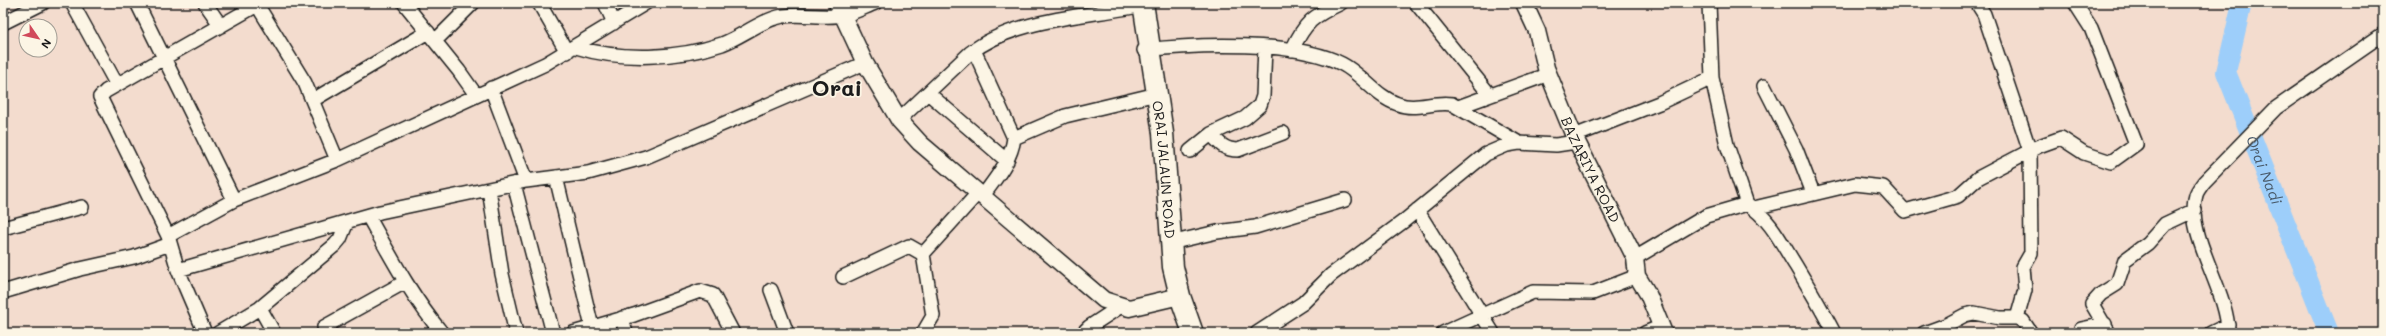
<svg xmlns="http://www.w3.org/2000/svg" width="2386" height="336" viewBox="0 0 2386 336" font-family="Mali,sans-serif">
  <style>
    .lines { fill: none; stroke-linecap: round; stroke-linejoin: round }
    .river { stroke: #9dcefa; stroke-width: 20 }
    .minor-casing { stroke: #1c1c1c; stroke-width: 16 }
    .tertiary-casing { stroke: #1c1c1c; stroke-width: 19 }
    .primary-casing { stroke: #1c1c1c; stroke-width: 23 }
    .minor { stroke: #fcf5e5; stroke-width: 13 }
    .tertiary { stroke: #fcf5e5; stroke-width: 16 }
    .primary { stroke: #fcf5e5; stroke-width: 20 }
    .labels { text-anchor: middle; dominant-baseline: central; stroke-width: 3.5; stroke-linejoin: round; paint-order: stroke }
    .street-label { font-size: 14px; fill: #1c1c1c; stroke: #fcf5e5 }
    .water-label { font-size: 15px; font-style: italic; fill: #495a6a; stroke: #fcf5e5 }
    .town-label { font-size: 22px; font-weight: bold; fill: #1c1c1c; stroke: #fcf5e5 }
  </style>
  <rect width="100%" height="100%" fill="#f3dcce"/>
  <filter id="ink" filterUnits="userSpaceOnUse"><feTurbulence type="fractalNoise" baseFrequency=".025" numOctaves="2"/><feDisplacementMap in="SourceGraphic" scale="8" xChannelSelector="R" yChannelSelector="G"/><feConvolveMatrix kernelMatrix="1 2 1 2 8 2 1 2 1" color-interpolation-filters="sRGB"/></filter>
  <g filter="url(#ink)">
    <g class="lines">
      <path class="river" id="s1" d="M2242,3L2226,72L2329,333"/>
      <defs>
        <path id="minor" d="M72,3L117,85
          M137,3L234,200
          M205,3L221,26
          M256,3L305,83L337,160
          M404,3L459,71L476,95
          M539,3L567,52
          M605,3L614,23
          M1416,3L1490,95
          M1709,3L1712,78L1727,145L1747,204C1770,218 1782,244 1796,266C1809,288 1822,309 1834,333
          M1977,3L1984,14L2030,151L2031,253L2023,267L2025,290L2017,318
          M3,23L43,3
          M435,41L473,3
          M576,47C620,61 678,59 722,44C743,36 761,20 783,16C803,13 827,19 844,15C854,13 865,7 875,3
          M974,50L1014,138C1011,161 995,179 982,197
          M1144,50C1196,44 1295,40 1342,64C1362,74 1376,97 1398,104C1415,111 1434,101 1452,104L1519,143
          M1292,50C1305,22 1313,16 1341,3
          M1764,86L1796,149L1813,193
          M491,88L526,181
          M928,93L1007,161
          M313,100L428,32
          M1458,107L1549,74
          M899,120L970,53C1014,19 1080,17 1133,7
          M1211,134C1219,143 1224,150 1238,150L1283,133
          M1574,136L1659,103L1712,78
          M1014,138L1065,116L1157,94
          M1190,151L1211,134L1245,118L1260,105L1263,96L1265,47
          M556,177L592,327
          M514,184L553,333
          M489,189L502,274L516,333
          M1754,208L1855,184L1883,187L1905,211L1958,196L1978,178L2039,146L2061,138L2084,153L2111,162L2136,144L2091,28L2075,3
          M1417,210L1493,333
          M368,216C391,257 412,297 442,333
          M3,228L82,207
          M168,236L234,200L337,160L545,64L646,3
          M1170,243L1217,232L1255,227L1345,200
          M923,254L978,193
          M1635,258L1706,216L1747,204
          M178,270L380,212L526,181L588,173L646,157L865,63
          M843,277L909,246L923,254L933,316L923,333
          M771,290L787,333
          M3,292L80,269L134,257L170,244
          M260,308L274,333
          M622,318L626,333
          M324,327L405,282
          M2081,329L2105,324
          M205,333L178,270L168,236L100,97L106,91L257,5
          M218,333L260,308L335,245L340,239L347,222
          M573,333L634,315L700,291L713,295L733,333
          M1083,333L1089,327L1121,306
          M1257,333L1303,303L1331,275L1404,221L1486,154L1507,145L1519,143L1556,145L1576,142
          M1443,333L1533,292L1593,293L1637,276
          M1645,333L1662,326
          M1924,333L1946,325L1965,315L1974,313L2000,318H2017L2023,321L2031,333
          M2109,333L2092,304L2101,294L2117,284L2125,260L2148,243L2165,224L2195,210
          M2211,333L2228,325
          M2228,333C2229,292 2184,233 2196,195C2197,191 2201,186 2204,182L2276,108L2383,34"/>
        <g id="tertiary">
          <path d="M837,3L865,63L899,120L920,143L1104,300L1129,308L1180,296"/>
          <path id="s2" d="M1524,3L1537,31L1546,68L1574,136L1635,258L1637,276L1648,294L1664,333"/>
        </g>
        <g id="primary">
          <path id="s3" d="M1143,3L1163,133L1173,267L1180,296L1193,333"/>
        </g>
      </defs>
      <use href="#minor" class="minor-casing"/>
      <use href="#tertiary" class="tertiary-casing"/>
      <use href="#primary" class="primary-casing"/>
      <use href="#minor" class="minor"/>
      <use href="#tertiary" class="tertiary"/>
      <use href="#primary" class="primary"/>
    </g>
  </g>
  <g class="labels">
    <g class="street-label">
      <text stroke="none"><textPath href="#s3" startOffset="168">ORAI JALAUN ROAD</textPath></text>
      <text stroke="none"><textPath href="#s2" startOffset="180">BAZARIYA ROAD</textPath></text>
    </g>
    <g class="water-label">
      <text stroke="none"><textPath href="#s1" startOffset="176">Orai Nadi</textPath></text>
    </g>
    <g class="town-label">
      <text x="837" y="87">Orai</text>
    </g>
  </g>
  <rect width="2386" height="336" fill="none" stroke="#fcf5e5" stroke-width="16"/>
  <rect x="8" y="8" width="2370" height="320" fill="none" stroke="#1c1c1c" stroke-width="1.5" filter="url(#ink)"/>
  <g transform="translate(38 38) rotate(124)"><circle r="19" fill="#fcf5e5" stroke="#a29e95"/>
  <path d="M0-3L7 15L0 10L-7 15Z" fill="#d1495b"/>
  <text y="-6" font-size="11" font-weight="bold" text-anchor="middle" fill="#1c1c1c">N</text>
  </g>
</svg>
